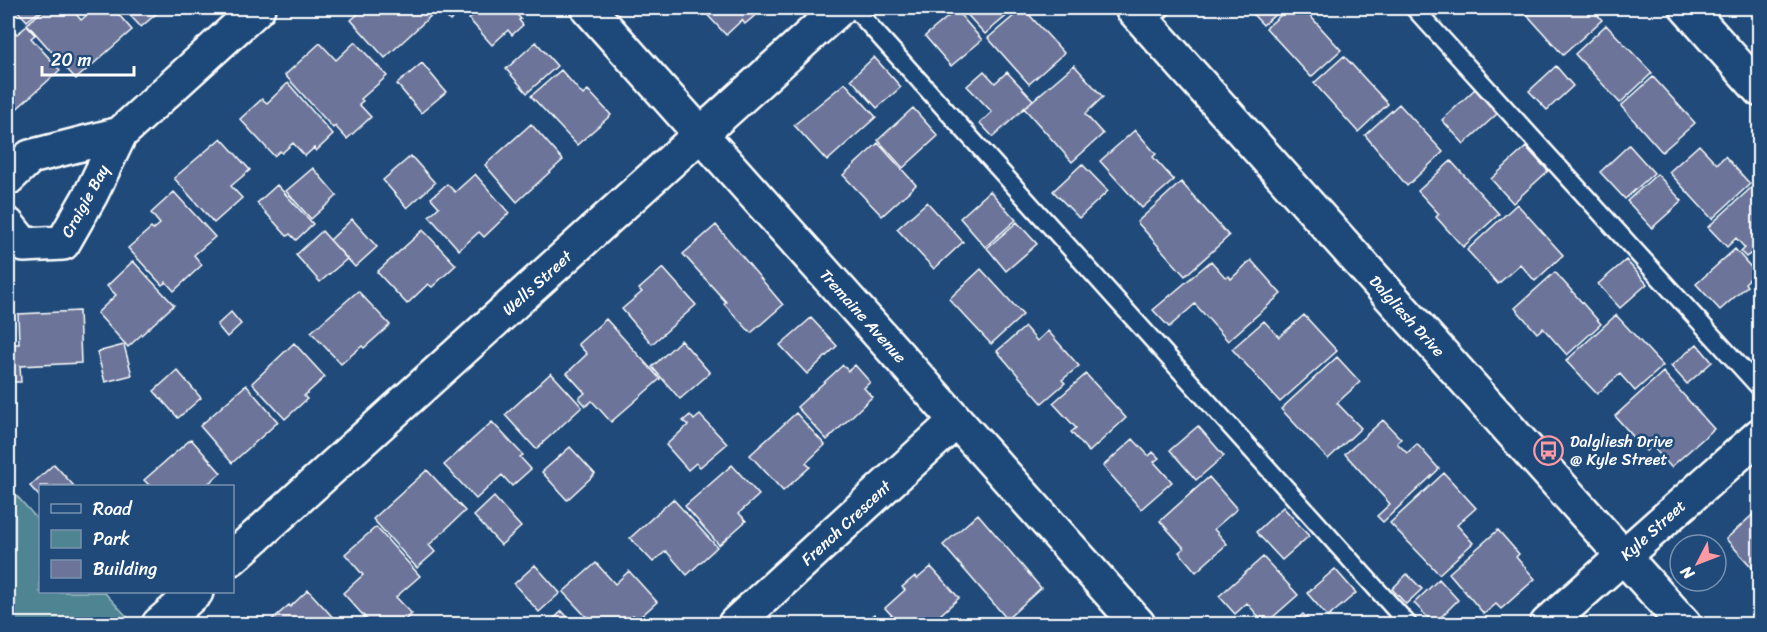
<svg xmlns="http://www.w3.org/2000/svg" width="1767" height="632" viewBox="0 0 1767 632" font-family="Sriracha,sans-serif">
  <style>
    .green { fill: #4f8492; stroke: #a7c2c8; stroke-width: 1.5 }
    .building { fill: #6c7499; stroke: #fff; stroke-width: 1.5 }
    .lines { fill: none; stroke-linecap: round; stroke-linejoin: round }
    .service-casing { stroke: #fff; stroke-width: 21 }
    .minor-casing { stroke: #fff; stroke-width: 38 }
    .tertiary-casing { stroke: #fff; stroke-width: 38 }
    .service { stroke: #1f4a7a; stroke-width: 16 }
    .minor { stroke: #1f4a7a; stroke-width: 33 }
    .tertiary { stroke: #1f4a7a; stroke-width: 33 }
    .labels { text-anchor: middle; dominant-baseline: central; stroke-width: 5; stroke-linejoin: round; paint-order: stroke }
    .street-label { font-size: 16px; fill: #fff; stroke: #1f4a7a }
    .poi-label { font-size: 16px; fill: #fff; stroke: #1f4a7a; text-anchor: start }
  </style>
  <rect width="100%" height="100%" fill="#1f4a7a"/>
  <filter id="ink" filterUnits="userSpaceOnUse"><feTurbulence type="fractalNoise" baseFrequency=".0167" numOctaves="2"/><feDisplacementMap in="SourceGraphic" scale="12" xChannelSelector="R" yChannelSelector="G"/><feConvolveMatrix kernelMatrix="1 2 1 2 8 2 1 2 1" color-interpolation-filters="sRGB"/></filter>
  <g filter="url(#ink)">
    <path class="green" d="M8,486L40,522V592H104L134,624H8Z"/>
    <path class="building" d="M15,8H39L41,10L27,21Z
      M46,8H71L81,20L95,8H113L132,30L76,79L27,24Z
      M123,8H163L141,27Z
      M365,8H431L435,12L385,58L351,20Z
      M438,8H465L450,21Z
      M482,8H511L521,19L519,20L523,25L512,35L508,30L492,45L469,19Z
      M701,8H757L759,12L745,24L742,20L726,35Z
      M961,8H1016L985,34Z
      M1023,8L1064,53L1029,84L988,38Z
      M1247,8H1283L1263,25Z
      M1289,8H1303L1341,50L1311,77L1266,28Z
      M1521,8H1591L1602,20L1563,55Z
      M956,10L982,40L951,66L925,36Z
      M1606,25L1652,73L1620,103L1575,54Z
      M27,26L35,35L31,38L60,70L12,113L8,109V31L11,28L17,34Z
      M355,42L387,76L361,99L363,101L359,104L371,117L347,139L335,126L333,128L285,75L320,43L336,60Z
      M536,42L557,66L527,93L506,69Z
      M1344,56L1388,104L1358,132L1314,83Z
      M874,57L901,87L877,108L851,79Z
      M422,63L446,92L421,113L397,84Z
      M1074,65L1103,97L1085,114L1103,134L1072,162L1024,108Z
      M1556,66L1573,86L1547,110L1529,91Z
      M561,70L583,95L588,90L611,115L577,145L531,96Z
      M984,71L995,83L1007,72L1033,100L993,137L980,123L992,112L967,86Z
      M1653,77L1695,123L1662,152L1621,106Z
      M288,83L333,135L316,151L314,148L305,156L293,143L282,153L280,151L274,156L240,119L262,99L267,103Z
      M845,83L876,117L827,161L794,125Z
      M1475,89L1497,114L1464,144L1442,120Z
      M1399,104L1443,152L1407,186L1365,135Z
      M913,108L938,136L903,168L878,140Z
      M531,124L563,160L517,202L485,165Z
      M1135,130L1156,154L1153,157L1174,180L1142,208L1100,161Z
      M221,138L250,170L231,186L242,198L214,223L174,178Z
      M878,143L916,185L882,216L843,175Z
      M1629,145L1654,173L1625,199L1600,172Z
      M1699,145L1717,164L1725,156L1750,184L1712,219L1669,172Z
      M1526,147L1548,171L1513,203L1491,179Z
      M411,156L435,183L407,208L383,180Z
      M1451,161L1499,214L1463,247L1436,217L1439,214L1418,191Z
      M1082,164L1108,191L1079,218L1053,191Z
      M313,168L337,196L311,219L286,191Z
      M475,174L509,213L484,237L479,232L459,250L429,216L439,207L431,198L447,184L455,192Z
      M1657,174L1682,201L1652,228L1627,201Z
      M1181,182L1229,236L1185,276L1137,222Z
      M277,185L313,224L296,240L290,234L287,236L257,203Z
      M1752,187L1760,195V265L1750,254L1746,257L1741,252L1745,248L1736,238L1727,247L1708,227Z
      M990,191L1016,220L985,247L960,218Z
      M174,192L215,237L194,255L202,265L174,291L166,282L162,285L128,248L151,228L153,230L160,224L151,213Z
      M927,202L963,242L934,269L897,229Z
      M1517,204L1563,255L1535,281L1520,264L1498,284L1467,250Z
      M352,219L377,247L355,267L330,240Z
      M1017,222L1037,244L1006,271L987,248Z
      M716,225L783,305L751,333L724,304L726,302L683,254Z
      M423,230L456,265L432,287L428,284L407,304L377,272Z
      M322,231L347,259L320,282L296,255Z
      M1735,249L1756,273L1745,283L1747,286L1720,310L1696,284Z
      M1251,260L1281,294L1228,341L1195,304L1169,327L1153,310L1211,261L1225,277L1229,276L1231,279Z
      M1626,260L1647,284L1620,308L1598,284Z
      M133,261L174,305L128,347L97,313L116,295L107,286Z
      M663,268L696,305L652,344L622,309L642,292L639,289Z
      M981,269L1023,315L991,344L949,299Z
      M1555,272L1601,324L1567,355L1543,328L1537,333L1515,308Z
      M358,291L390,325L364,348L362,346L341,364L311,332Z
      M1760,310V322L1753,315Z
      M79,311L81,363L20,366L21,382H8V344H19L18,314Z
      M231,312L241,324L227,337L217,325Z
      M1304,315L1337,351L1280,402L1232,349L1264,321L1279,337Z
      M1616,315L1663,366L1635,391L1620,374L1597,394L1566,361Z
      M811,318L837,346L807,374L780,345Z
      M606,319L660,379L611,422L592,401L586,406L579,398L585,393L567,373L587,354L578,344Z
      M1025,327L1037,341L1048,331L1079,366L1062,380L1065,383L1042,403L997,351Z
      M681,340L710,373L680,399L652,367Z
      M294,343L325,377L304,396L307,399L285,419L252,383Z
      M1697,344L1712,362L1687,384L1671,366Z
      M124,345L132,375L105,382L97,352Z
      M1337,357L1360,382L1337,403L1361,428L1328,459L1281,409Z
      M843,365L848,371L855,365L870,382L864,388L872,397L827,440L797,407Z
      M177,370L201,398L178,418L154,391Z
      M1663,372L1714,429L1671,467L1652,446L1646,451L1615,416Z
      M551,373L582,407L536,449L505,415Z
      M1086,374L1126,418L1089,452L1071,432L1076,428L1053,403Z
      M246,385L278,422L232,463L200,426Z
      M796,413L825,445L806,463L810,467L783,491L750,455Z
      M690,415L694,420L700,415L727,444L700,467L696,463L688,470L666,445L688,425L683,421Z
      M1383,420L1401,439L1397,443L1407,453L1417,444L1439,469L1383,522L1377,516L1390,504L1345,454Z
      M492,422L523,455L520,457L531,469L512,486L502,475L476,499L444,465Z
      M1198,426L1224,456L1196,480L1170,450Z
      M191,439L221,473L205,486H150L144,480Z
      M1133,439L1149,456L1153,452L1159,458L1154,462L1172,482L1141,509L1103,466Z
      M570,447L595,474L567,500L542,472Z
      M54,464L74,486H40V497L30,486Z
      M732,465L759,495L739,513L746,521L719,545L685,506Z
      M427,470L465,511L429,545L435,552L417,568L373,519Z
      M1444,473L1476,508L1457,525L1473,543L1439,574L1390,523Z
      M1209,477L1237,509L1214,529L1227,544L1196,572L1179,552L1184,548L1160,521Z
      M494,497L521,527L501,545L474,516Z
      M673,499L717,547L687,575L666,551L653,562L630,538Z
      M1283,507L1309,536L1282,560L1256,532Z
      M1760,508V576L1726,539Z
      M978,514L1041,588L1007,619L943,545Z
      M376,527L420,576L396,597L412,614L400,624H371L343,593L363,575L345,554Z
      M1498,530L1519,554L1516,557L1535,579L1501,609L1496,604L1484,614L1449,573Z
      M1263,557L1298,595L1265,624L1247,603L1235,614L1219,596Z
      M596,563L615,584L629,571L657,602L638,619L633,615L622,624H593L563,592Z
      M535,565L560,593L539,612L514,584Z
      M931,567L959,598L930,624H900L885,608L905,590L902,587L915,576L917,579Z
      M1335,569L1356,593L1328,617L1307,593Z
      M1407,574L1422,589L1406,604L1392,589Z
      M1439,579L1458,600L1434,624L1414,603Z
      M308,590L339,624H267L289,605L290,607Z
      M562,611L574,624H548Z
      M874,614L884,624H862Z
      M1303,614L1313,624H1292Z"/>
    <g class="lines">
      <defs>
        <path id="service" d="M854,8L1408,624
          M1414,8L1760,388
          M1145,23L1162,8"/>
        <path id="minor" d="M588,8L1138,624
          M1687,8L1760,90
          M8,178L30,157L120,134
          M8,225L24,245L63,243L91,194L120,134L258,8
          M232,558L840,8
          M159,624L196,592
          M735,624L956,421
          M1547,624L1760,435"/>
        <path id="tertiary" d="M1132,8L1684,624"/>
      </defs>
      <use href="#service" class="service-casing"/>
      <use href="#minor" class="minor-casing"/>
      <use href="#tertiary" class="tertiary-casing"/>
      <use href="#service" class="service"/>
      <use href="#minor" class="minor"/>
      <use href="#tertiary" class="tertiary"/>
    </g>
  </g>
  <defs>
    <symbol id="bus-ring" viewBox="-11 -11 22 22"><circle r="9.5" fill="#1f4a7a" stroke="#ff9aa2" stroke-width="1.5"/><path d="M-5-6H5V4H4V6H2V4H-2V6H-4V4H-5ZM-3.5-4V0h7V-4ZM-3.5 1.2v1.5H-2V1.2ZM2 1.2v1.5H3.5V1.2Z" fill="#ff9aa2"/></symbol>
  </defs>
  <g fill-rule="evenodd">
    <use href="#bus-ring" x="1532" y="434" width="33" height="33"/>
  </g>
  <g class="labels">
    <g class="street-label">
      <text transform="translate(85 201) rotate(-61)">Craigie Bay</text>
      <text transform="translate(537 283) rotate(-42)">Wells Street</text>
      <text transform="translate(863 316) rotate(48)">Tremaine Avenue</text>
      <text transform="translate(1407 316) rotate(48)">Dalgliesh Drive</text>
      <text transform="translate(846 523) rotate(-43)">French Crescent</text>
      <text transform="translate(1653 530) rotate(-42)">Kyle Street</text>
    </g>
    <g class="poi-label">
      <text x="1570" y="441">Dalgliesh Drive<tspan x="1570" dy="18">@ Kyle Street</tspan></text>
    </g>
  </g>
  <rect width="1767" height="632" fill="none" stroke="#1f4a7a" stroke-width="30"/>
  <rect x="15" y="15" width="1737" height="602" fill="none" stroke="#fff" stroke-width="2" filter="url(#ink)"/>
  <rect x="39" y="485" width="195" height="108" fill="#1f4a7a" stroke="#7992af" stroke-width="1.5"/>
  <rect x="51" y="504" width="30" height="9" fill="#1f4a7a" stroke="#7992af" stroke-width="1.5"/>
  <text x="93" y="515" font-size="18" fill="#ffffff">Road</text>
  <rect x="51" y="530" width="30" height="18" fill="#4f8492" stroke="#7992af" stroke-width="1.5"/>
  <text x="93" y="545" font-size="18" fill="#ffffff">Park</text>
  <rect x="51" y="560" width="30" height="18" fill="#6c7499" stroke="#7992af" stroke-width="1.5"/>
  <text x="93" y="575" font-size="18" fill="#ffffff">Building</text>
  <g transform="translate(1698 563) rotate(228)"><circle r="28" fill="#1f4a7a" stroke="#7992af" stroke-width="1.5"/>
  <path d="M0-4.5L10 22L0 15L-10 22Z" fill="#ff9aa2"/>
  <text y="-9" font-size="16" font-weight="bold" text-anchor="middle" fill="#ffffff">N</text>
  </g>
  <path d="M42 66v9h92v-9" fill="none" stroke="#ffffff" stroke-width="3"/>
  <text x="51" y="66" font-size="18" fill="#ffffff" stroke="#1f4a7a" stroke-width="4.5" paint-order="stroke">20 m</text>
</svg>
